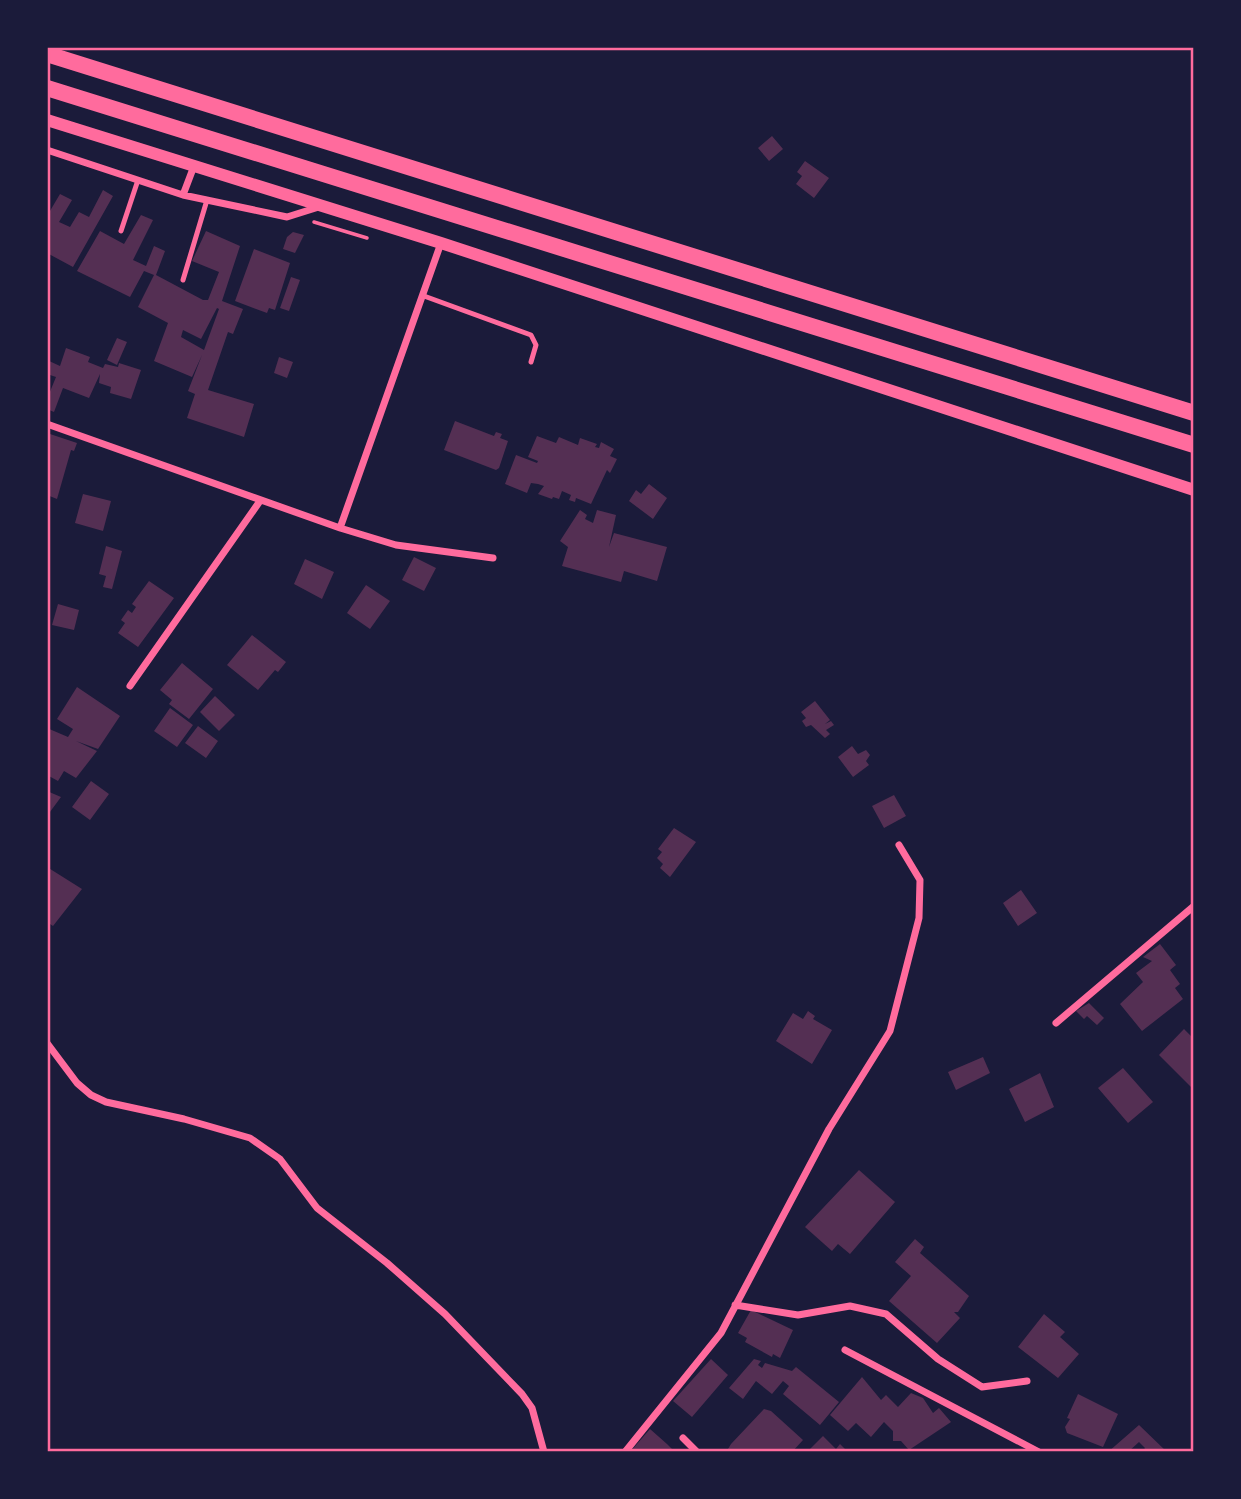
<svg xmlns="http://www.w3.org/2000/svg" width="1241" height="1499" viewBox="0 0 1241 1499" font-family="Overpass,sans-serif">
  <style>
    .building { fill: #542f53; fill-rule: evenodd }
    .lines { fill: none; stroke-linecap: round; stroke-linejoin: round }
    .path { stroke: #ff6b9d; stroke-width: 3.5 }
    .service { stroke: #ff6b9d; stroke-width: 5 }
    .minor { stroke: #ff6b9d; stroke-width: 7 }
    .tertiary { stroke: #ff6b9d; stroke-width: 12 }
    .primary { stroke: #ff6b9d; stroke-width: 16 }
    .neatline { fill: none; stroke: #ff6b9d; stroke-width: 2.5 }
  </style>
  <rect width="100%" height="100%" fill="#1b1b3a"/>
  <path class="building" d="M772,136L783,149L769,161L758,148Z
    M805,161L829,178L814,198L796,184L802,176L797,172Z
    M103,190L113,196L73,267L47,253V216L60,194L72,200L59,222L70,227L79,212L89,217Z
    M141,215L153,220L133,260L146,266L154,246L165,251L156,275L203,300H208L219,272L192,261L206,231L240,246L222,301L243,309L233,334L228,332L208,390L254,404L244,437L187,418L195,394L188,391L202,355L192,377L154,361L168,323L138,307L154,275L144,271L130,297L77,271L100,231L124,244ZM217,308L219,309L204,350L181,337L183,330L201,339Z
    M293,232L304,235L295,253L283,249L287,237Z
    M254,249L290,263L275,310L269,308L267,313L235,301Z
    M291,277L300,280L289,311L280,308Z
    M117,338L127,342L117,365L107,360Z
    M66,348L90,357L88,362L103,368L105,364L118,367L119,363L141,370L131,399L110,393L111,387L99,383L100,374L89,398L63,388L54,412L47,409V399L56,377L47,374V360L60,366Z
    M279,357L293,362L287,378L274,373Z
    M455,421L494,436L496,432L502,434L500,438L508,441L499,468L496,470L444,450Z
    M47,433L77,443L74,451L71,450L57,499L47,495Z
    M537,436L556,443L559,437L578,445L580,438L597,444L595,447L599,448L601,442L614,449L610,456L617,459L610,473L607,470L591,504L576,498L575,502L569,500L571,495L562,491L559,499L553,497L552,499L538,494L544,486L538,484L531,483L527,493L505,484L516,455L537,463L538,461L528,457Z
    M649,484L667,498L653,519L629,501L636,490L641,494Z
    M83,494L111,501L103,531L75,523Z
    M580,510L587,515L585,519L593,523L597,510L616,515L609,547L614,533L667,547L657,581L624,571L621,582L562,566L568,547L560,541Z
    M106,546L122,551L112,589L103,587L106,576L99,574Z
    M414,557L436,568L424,591L402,580Z
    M305,559L334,572L322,599L294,584Z
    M149,581L174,598L138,647L118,633L125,623L121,620L128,610L132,613L136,607L132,604Z
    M366,585L390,601L370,629L347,613Z
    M58,604L79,610L74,630L52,625Z
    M252,635L286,662L278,672L275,670L258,690L227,665Z
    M182,663L213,689L189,719L169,704L172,700L160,690Z
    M77,687L120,716L98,749L76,741L97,751L76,778L64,771L58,781L47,775L50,759L47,757V728L68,737L73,729L57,719Z
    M215,696L235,715L219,731L200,712Z
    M815,701L830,720L825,724L831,721L834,725L826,730L830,734L825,738L811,725L806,727L802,721L806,718L801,712Z
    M170,708L193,725L177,747L154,731Z
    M198,726L218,741L206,758L185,743Z
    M852,746L858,754L866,750L870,755L866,761L869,765L853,777L838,757Z
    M91,781L109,794L90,820L72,807Z
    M47,791L61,797L47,816Z
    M894,795L906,816L884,828L872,806Z
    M674,828L696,842L670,877L660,868L663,864L657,858L662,852L658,849Z
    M47,867L82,889L53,926L47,922Z
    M1021,890L1037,913L1018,926L1003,903Z
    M1160,944L1176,965L1170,970L1180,984L1175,988L1183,999L1142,1031L1120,1004L1143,982L1136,973L1152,961L1143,957Z
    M1089,1003L1104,1018L1097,1025L1087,1016L1084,1019L1076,1011Z
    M808,1011L815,1016L813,1019L832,1030L812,1064L776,1041L793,1013L803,1019Z
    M1184,1029L1194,1039L1191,1087L1159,1055Z
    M983,1057L990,1073L956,1090L948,1072Z
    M1123,1068L1153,1102L1128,1123L1098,1088Z
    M1040,1073L1054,1107L1025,1122L1009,1089Z
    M859,1170L895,1202L850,1254L838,1244L832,1251L805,1227Z
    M915,1239L924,1247L920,1253L969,1296L958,1312H954L960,1318L937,1343L889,1301L911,1276L895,1262Z
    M751,1310L793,1330L780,1358L773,1354L772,1357L745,1342L747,1338L738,1333Z
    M1044,1314L1065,1332L1060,1337L1079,1354L1058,1378L1018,1347Z
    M711,1359L728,1375L692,1417L673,1401Z
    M754,1359L761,1361L758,1365L762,1368L765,1363L792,1371L796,1367L839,1402L820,1425L783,1394L789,1386L783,1381L772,1394L756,1381L743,1399L729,1388Z
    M862,1377L881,1400L886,1395L898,1407L911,1393L923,1398L933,1413L939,1408L951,1422L909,1450L901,1441H893V1431L884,1422L871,1437L856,1423L848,1431L830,1415Z
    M1078,1394L1118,1414L1103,1447L1067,1433L1065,1427L1070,1419L1067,1418Z
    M764,1409L771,1411L803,1440L792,1452H731L728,1449L731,1444Z
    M1139,1425L1167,1452H1142L1145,1448L1139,1442L1128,1452H1108Z
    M650,1429L667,1444L675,1452H630Z
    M823,1436L836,1449L840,1444L848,1452H807Z"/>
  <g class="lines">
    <path class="path" d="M314,222L367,238"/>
    <path class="service" d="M121,231L138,180
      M183,280L207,200
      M424,296L531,335L536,345L531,362"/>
    <path class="minor" d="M47,150L183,195L287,217L322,206
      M183,195L194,166
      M47,424L340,528L396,545L493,558
      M340,528L441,243
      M130,686L260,501
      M1056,1023L1194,906
      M47,1043L77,1083L91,1095L106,1102L184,1119L250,1138L280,1159L317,1208L387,1263L445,1314L522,1394L532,1408L544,1452
      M735,1305L798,1315L850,1306L886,1314L938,1359L982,1387L1027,1381
      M845,1350L1039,1452
      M683,1438L697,1452
      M625,1452L721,1333L829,1129L890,1031L919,918L920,880L899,845"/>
    <path class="tertiary" d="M47,120L441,243L1194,490"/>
    <path class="primary" d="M47,54L1194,413
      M47,88L1194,445"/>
  </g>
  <rect width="1241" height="1499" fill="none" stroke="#1b1b3a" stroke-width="98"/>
  <rect x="49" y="49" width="1143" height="1401" class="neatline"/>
</svg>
